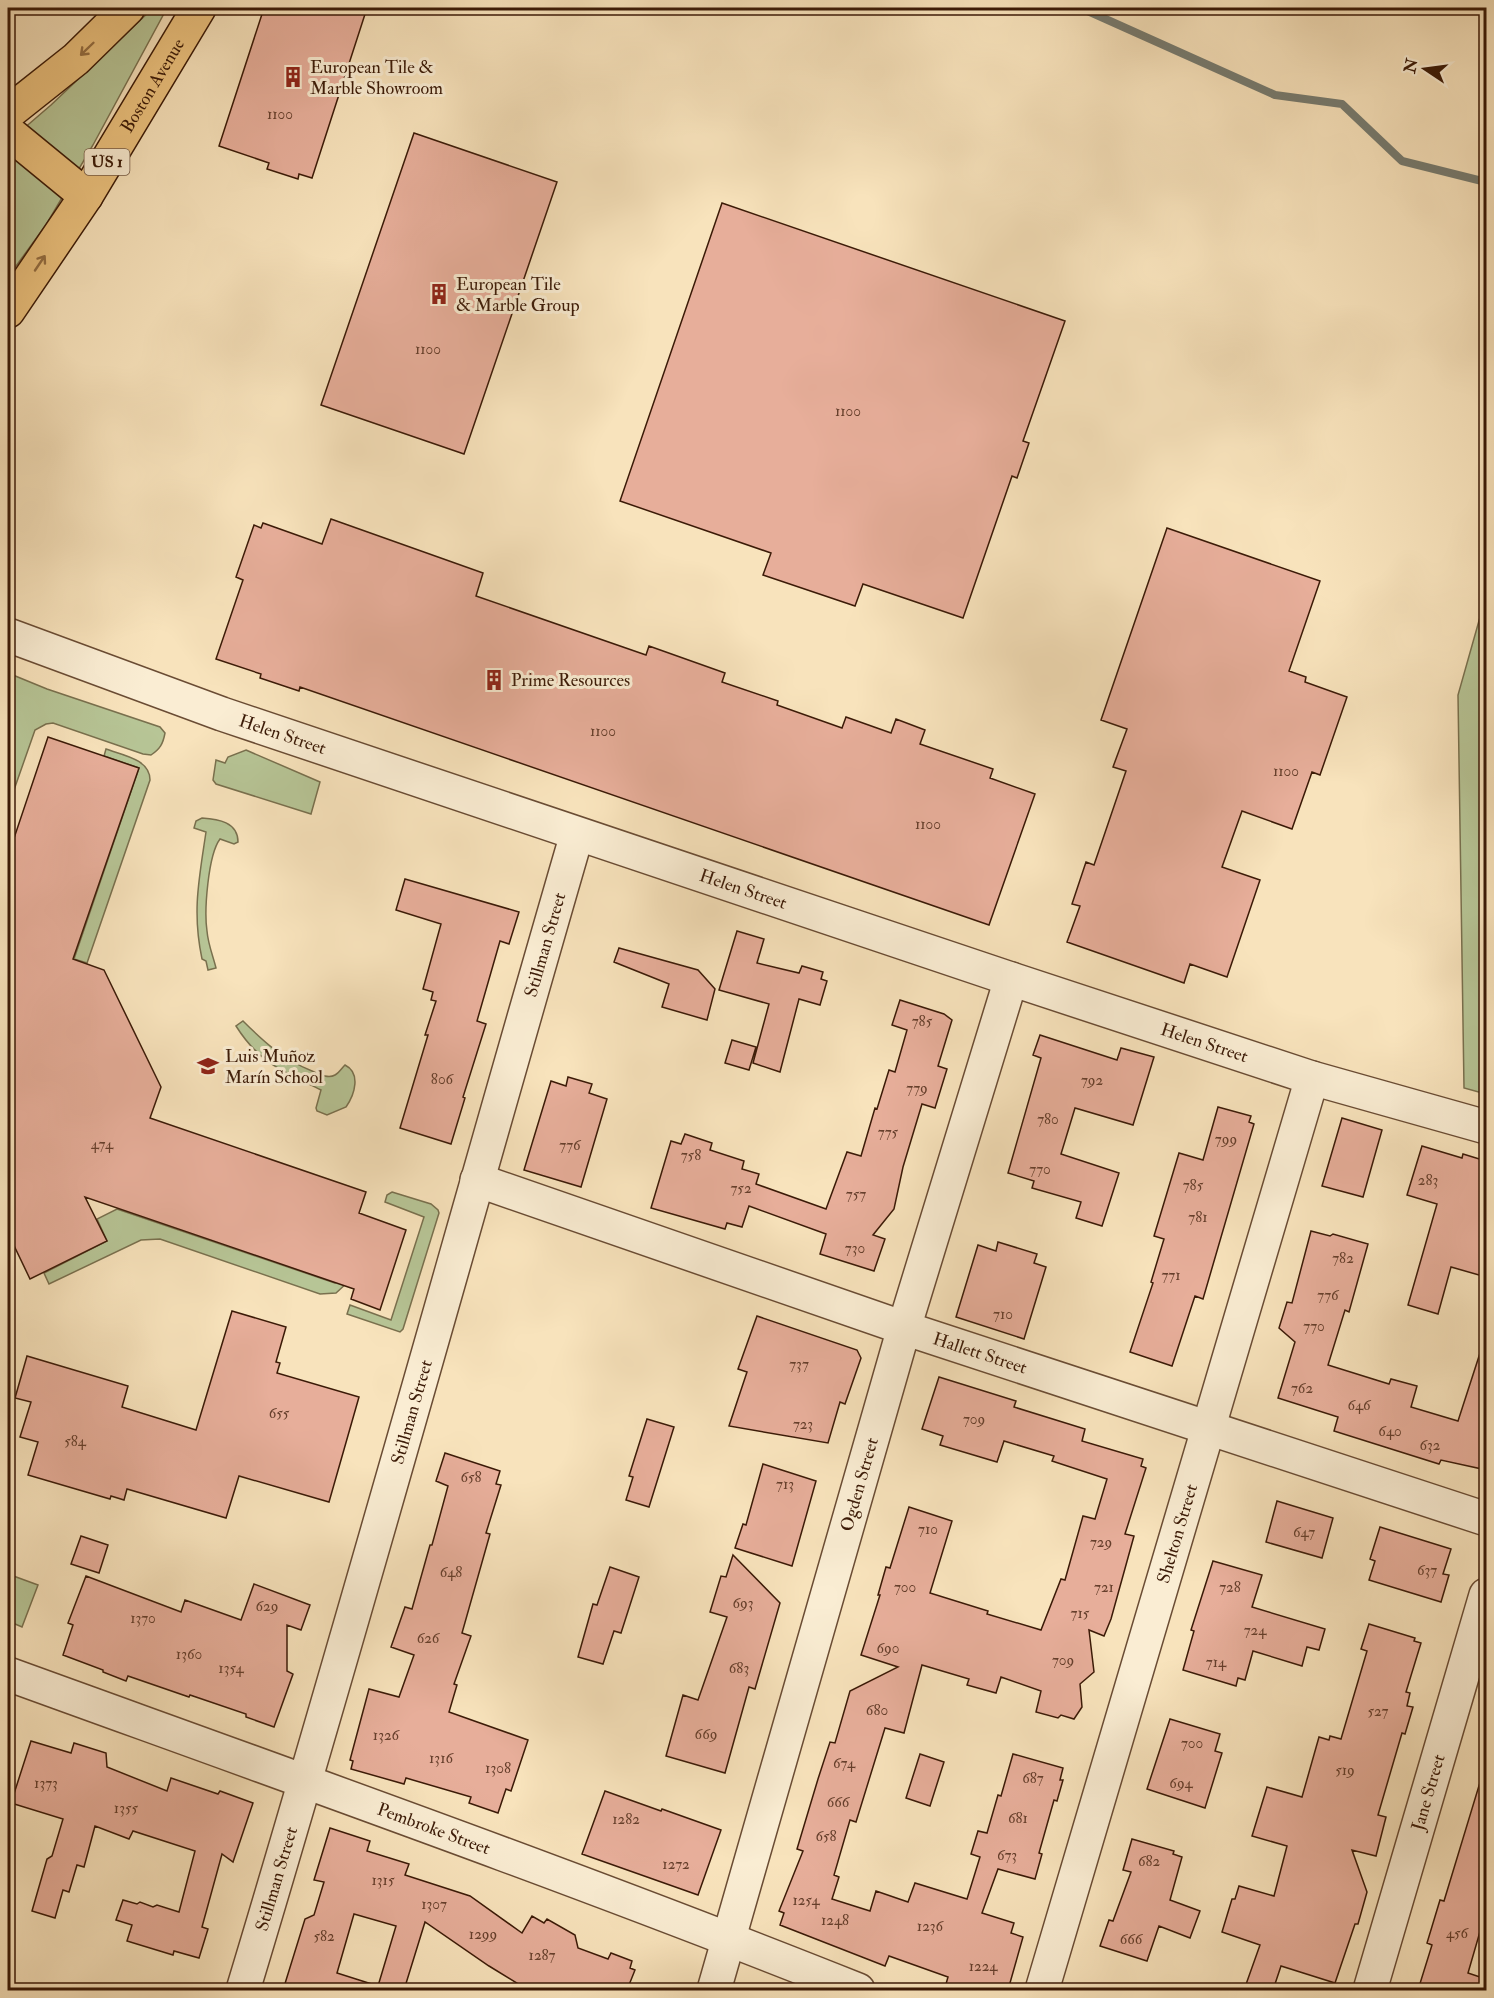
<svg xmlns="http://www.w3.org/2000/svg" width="1494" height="1998" viewBox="0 0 1494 1998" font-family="'IM FELL Double Pica',serif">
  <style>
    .green { fill: #b7c596; stroke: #79704e; stroke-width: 1.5 }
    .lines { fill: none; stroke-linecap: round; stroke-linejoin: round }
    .stream { stroke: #777c71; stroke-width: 8 }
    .building { fill: #e7ae9a; stroke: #3b1a07; stroke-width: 1.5; fill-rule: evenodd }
    .minor-casing { stroke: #6a4c34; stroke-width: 36 }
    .tertiary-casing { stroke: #6a4c34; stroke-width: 36 }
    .primary-casing { stroke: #3b1a07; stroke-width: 36 }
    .minor { stroke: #faedd3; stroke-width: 33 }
    .tertiary { stroke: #faedd3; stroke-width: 33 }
    .primary { stroke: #ecc27e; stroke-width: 33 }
    .oneway { stroke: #946e42 }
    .labels { text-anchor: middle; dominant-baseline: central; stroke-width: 6; stroke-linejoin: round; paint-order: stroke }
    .number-label { font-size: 15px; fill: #663f2c }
    .shield { fill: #faedd3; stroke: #745944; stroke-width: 1.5 }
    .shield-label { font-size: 16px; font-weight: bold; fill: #3b1a07 }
    .poi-label { font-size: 18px; fill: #3b1a07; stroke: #faedd3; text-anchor: start }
    .street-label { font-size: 18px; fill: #3b1a07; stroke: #faedd3 }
  </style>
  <rect width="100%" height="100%" fill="#f8e3bc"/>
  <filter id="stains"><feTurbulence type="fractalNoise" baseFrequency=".00333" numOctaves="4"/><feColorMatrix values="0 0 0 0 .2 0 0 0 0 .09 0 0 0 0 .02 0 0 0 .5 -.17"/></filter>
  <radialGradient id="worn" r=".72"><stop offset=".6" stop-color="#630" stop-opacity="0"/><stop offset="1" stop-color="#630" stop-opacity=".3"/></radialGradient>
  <path class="green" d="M153,8H167L93,145L46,225L8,277V142L51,105Z
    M1486,596V1094L1464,1088L1458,695Z
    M8,673L47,689L160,727L165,733C163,744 160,749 151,755L143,754L53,723L46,724L35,730L8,807Z
    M106,749C122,755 150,759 150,780L87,963L74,959L139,768L104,756Z
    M246,750L320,782L311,814L216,784L213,780L216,760L225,763L228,757Z
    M202,818C218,819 238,822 238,842L234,844L220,839C208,855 204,911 207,931C208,944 213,956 216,968L208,970L206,961L202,959C192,912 199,879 206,832L194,828L196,821Z
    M243,1021C264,1042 284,1060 312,1071C319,1074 328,1079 335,1075C339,1073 342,1068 345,1065C361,1073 355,1094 346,1107L327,1115L317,1111L316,1108L321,1090C283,1071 260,1064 236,1026Z
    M392,1192L431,1204L438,1210L439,1213L403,1329L400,1332L347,1314L350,1305L391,1320L424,1217L385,1202L387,1195Z
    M117,1209L335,1283L348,1247V1282L336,1293L320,1294L160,1239L141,1240L49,1284L44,1273L107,1241L97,1219Z
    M8,1574L38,1585L22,1627L8,1621Z"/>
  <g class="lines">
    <path class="stream" d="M1081,8L1275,95L1342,104L1402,161L1486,182"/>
  </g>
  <path class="building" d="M264,8H367L312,178L299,174L298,179L267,169L269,163L219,146Z
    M414,133L557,182L464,454L321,405Z
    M722,203L1065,321L1023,441L1029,443L1017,478L1012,476L963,618L863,584L855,606L763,575L771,553L620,501Z
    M331,519L483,573L476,596L646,655L649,646L725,673L722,682L778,701L777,705L842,728L846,717L891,733L896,719L925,730L920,744L993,769L990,778L1035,794L989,925L300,687L299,691L260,678L261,674L216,659L243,580L236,577L254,525L261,528L263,523L322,544Z
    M1167,528L1320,581L1289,671L1306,677L1305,682L1347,697L1320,775L1312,772L1292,829L1242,811L1222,867L1260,880L1227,977L1190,964L1184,983L1067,942L1080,906L1072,904L1086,862L1094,865L1126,771L1113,767L1127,729L1101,720Z
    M48,737L139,768L73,959L104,970L161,1087L150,1118L366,1192L359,1213L406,1230L380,1310L351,1299L354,1289L85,1197L107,1241L30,1279L8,1233V856Z
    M405,879L519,912L509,944L500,941L477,1021L486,1024L463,1097L465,1098L451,1144L400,1128L428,1035H425L436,1001L431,1000L433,992L423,989L441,924L396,910Z
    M737,931L764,939L757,963L799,973L802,966L823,972L821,979L827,981L820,1005L799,999L780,1072L753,1063L769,1004L719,990Z
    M619,948L698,970L715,989L707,1020L662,1007L669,984L614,962Z
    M900,1000L944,1014L952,1020L938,1066L947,1069L935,1108L922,1104L903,1167L894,1209L873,1235L885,1239L874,1271L820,1254L826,1234L749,1206L742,1227L727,1223L725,1229L651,1208L671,1141L681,1144L685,1134L712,1143L710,1150L744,1161L742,1169L759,1174L756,1184L826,1209L847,1152L861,1156L875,1108L877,1109L889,1070L895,1072L907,1030L892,1025Z
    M1040,1035L1117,1060L1121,1048L1154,1057L1133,1125L1075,1108L1061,1154L1119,1173L1102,1226L1076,1218L1081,1202L1032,1188L1034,1181L1008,1173L1041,1058L1033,1055Z
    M732,1040L756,1047L749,1070L725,1063Z
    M568,1077L592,1084L589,1093L607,1099L581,1187L524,1170L551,1081L566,1086Z
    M1218,1107L1251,1116L1249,1122L1254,1124L1203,1299L1195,1296L1172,1366L1130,1352L1153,1283L1151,1282L1164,1239L1154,1236L1179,1153L1203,1160Z
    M1342,1118L1382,1130L1363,1197L1322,1186Z
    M1422,1146L1462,1158L1463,1154L1486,1161V1277L1451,1267L1438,1314L1408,1305L1437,1204L1407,1195Z
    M1311,1231L1330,1236L1333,1234L1368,1244L1349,1312L1345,1310L1328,1365L1389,1384L1391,1379L1417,1386L1411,1407L1458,1421L1482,1347L1486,1348V1448L1482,1469L1441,1460L1439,1464L1334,1431L1338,1417L1278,1398L1295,1342L1279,1328L1287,1302L1292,1303Z
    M998,1242L1037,1254L1034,1263L1046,1267L1024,1339L956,1317L978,1245L996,1251Z
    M232,1311L286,1327L276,1362L280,1363L277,1373L359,1397L329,1502L239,1476L226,1518L127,1489L124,1500L111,1496L110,1499L28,1475L38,1442L20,1437L31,1402L15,1398L27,1356L128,1386L122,1407L196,1430Z
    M757,1316L857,1350L861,1358L845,1404L840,1402L828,1443L729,1426L747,1372L738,1369Z
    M939,1377L1016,1401L1014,1407L1085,1429L1082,1441L1143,1459L1141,1466L1146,1468L1125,1534L1134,1536L1111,1619L1104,1636L1089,1630L1094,1672L1080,1684L1082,1707L1074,1719L1061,1715L1058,1718L1036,1712L1041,1691L1001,1677L996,1693L967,1685L969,1679L922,1665L904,1733L885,1728L856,1822L850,1820L834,1875L839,1877L832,1899L870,1911L876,1891L908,1902L915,1883L967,1899L980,1857L971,1854L978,1831L987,1833L998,1795L1001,1796L1013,1754L1063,1768L1060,1780H1063L1057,1801L1054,1800L1039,1853L1042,1854L1035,1879L998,1869L982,1913L1014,1923L1011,1933L1023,1937L1008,1990H968L946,1984L948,1977L889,1956L885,1966L780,1925L784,1913L779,1911L803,1851L797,1849L818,1779L830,1742L835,1743L850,1691L898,1667L861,1655L880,1595H878L886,1567L890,1568L909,1507L952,1521L930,1593L988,1611L987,1614L1041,1630L1061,1579L1065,1580L1083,1516L1095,1519L1107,1479L1052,1461L1054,1456L1004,1441L997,1462L940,1445L943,1436L922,1429Z
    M647,1419L674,1427L649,1507L626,1500L633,1477L629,1476Z
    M445,1453L500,1471L496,1484L501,1485L486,1533L490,1534L462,1633L471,1636L454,1684L457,1685L449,1712L528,1740L511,1791L506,1789L498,1813L469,1803L471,1797L406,1778L404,1784L351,1769L353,1761L350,1760L369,1689L399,1697L414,1655L391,1647L405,1607L412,1609L430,1545H432L448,1486L436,1481Z
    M763,1464L816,1481L792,1566L735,1548L743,1524L746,1525Z
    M1277,1501L1333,1518L1322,1558L1266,1542Z
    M1380,1527L1451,1549L1443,1574L1449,1575L1441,1602L1369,1580L1375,1561L1370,1559Z
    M81,1536L108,1545L99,1573L71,1564Z
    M733,1555L780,1603L755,1689L749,1687L725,1773L666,1756L683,1695L698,1700L727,1617L710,1612L721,1576L726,1577Z
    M1213,1561L1262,1575L1252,1607L1325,1629L1319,1650L1307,1647L1302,1666L1253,1651L1245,1680L1238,1678L1236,1686L1183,1670L1194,1631L1191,1630Z
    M610,1567L639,1577L621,1633L614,1631L603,1664L578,1657L593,1604L597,1605Z
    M86,1576L181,1612L185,1600L241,1620L254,1584L310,1605L301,1630L287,1625V1671L293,1674L274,1727L246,1717V1714L190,1695L189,1697L128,1676L126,1681L103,1672V1670L63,1655L73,1625L68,1623Z
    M1369,1624L1415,1638L1414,1641L1421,1643L1406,1692L1410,1693L1407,1706L1413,1707L1405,1734L1402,1733L1378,1815L1386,1817L1376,1856L1352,1850L1367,1892L1358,1924H1355L1335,1983L1281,1966L1273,1990H1244L1260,1945L1222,1932L1232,1899H1235L1239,1886L1274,1896L1287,1846L1252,1836L1267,1787L1302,1797L1319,1737L1329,1740L1330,1736L1341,1739L1367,1651L1361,1649Z
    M1170,1719L1220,1734L1215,1751L1222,1753L1205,1808L1147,1789Z
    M31,1741L71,1753L74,1743L106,1753L107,1767L167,1791L171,1778L218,1794L220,1791L253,1803L233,1862L222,1854L202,1927L208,1929L199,1958L174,1951L173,1955L127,1941L132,1925L116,1920L123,1900L137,1904L140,1902L153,1907L157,1905L179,1912L195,1851L133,1831L129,1839L95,1826L84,1867L77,1865L69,1892L63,1890L55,1918L32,1911L47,1859L52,1856L63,1819L11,1803Z
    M920,1754L944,1762L930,1806L906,1798Z
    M1481,1779L1486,1780V1911L1468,1973L1486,1979V1990H1418L1432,1945L1427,1943L1440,1900L1444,1901Z
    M605,1791L661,1811L662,1809L721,1830L698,1895L582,1854Z
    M330,1828L370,1841L367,1851L409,1864L405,1875L470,1896L522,1933L532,1916L544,1923L547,1919L575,1935L578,1948L608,1959L611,1953L632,1961L630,1968L635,1970L627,1990H528L489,1966L425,1922L404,1990H283L305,1919L314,1915L324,1882L314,1880ZM354,1914L396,1926L378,1986L337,1973Z
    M1132,1839L1174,1851L1173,1854L1182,1857L1170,1900L1200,1911L1190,1938L1159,1926L1147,1961L1100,1946L1109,1920L1113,1921L1131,1872L1123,1870Z"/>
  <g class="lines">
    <defs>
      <g id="minor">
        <path id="s1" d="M477,1180L904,1328L1486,1519"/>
        <path id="s2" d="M243,1990C359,1606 465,1219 577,834"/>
        <path id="s3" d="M714,1990L904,1328L1011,979"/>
        <path id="s4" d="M1042,1990L1312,1078"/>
        <path id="s5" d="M1370,1990L1486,1595"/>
      </g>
      <g id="tertiary">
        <path id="s6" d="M8,635L222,714L1011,979L1312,1078L1486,1127"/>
        <path id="s7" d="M8,1674C292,1777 577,1878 858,1990"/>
      </g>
      <g id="primary">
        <path d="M8,113L76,59L128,8"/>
        <path d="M8,132L86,196"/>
        <path id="s8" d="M8,311L86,196L199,8"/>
      </g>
    </defs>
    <use href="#minor" class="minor-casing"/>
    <use href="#tertiary" class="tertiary-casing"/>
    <use href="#primary" class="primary-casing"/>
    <use href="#minor" class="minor"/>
    <use href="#tertiary" class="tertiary"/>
    <use href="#primary" class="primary"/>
  </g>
  <defs><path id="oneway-shaft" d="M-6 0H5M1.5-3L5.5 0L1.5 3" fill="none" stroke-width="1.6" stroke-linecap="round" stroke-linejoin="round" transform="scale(1.5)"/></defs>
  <g class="oneway">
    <use href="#oneway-shaft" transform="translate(87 49) rotate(136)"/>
    <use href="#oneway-shaft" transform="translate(40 263) rotate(-56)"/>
  </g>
  <defs>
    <symbol id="building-bare" viewBox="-9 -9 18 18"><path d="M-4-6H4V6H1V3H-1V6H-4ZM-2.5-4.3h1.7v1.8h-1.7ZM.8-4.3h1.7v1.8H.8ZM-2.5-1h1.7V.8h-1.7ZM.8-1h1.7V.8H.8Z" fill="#8f2418" stroke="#faedd3" stroke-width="2.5" paint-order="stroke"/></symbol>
    <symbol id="school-bare" viewBox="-9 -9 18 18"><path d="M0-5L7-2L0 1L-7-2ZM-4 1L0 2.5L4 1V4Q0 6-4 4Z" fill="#8f2418" stroke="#faedd3" stroke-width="2.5" paint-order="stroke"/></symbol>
  </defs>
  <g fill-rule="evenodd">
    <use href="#building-bare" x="278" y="62" width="30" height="30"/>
    <use href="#building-bare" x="424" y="279" width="30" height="30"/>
    <use href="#building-bare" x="479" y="665" width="30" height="30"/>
    <use href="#school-bare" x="193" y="1051" width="30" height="30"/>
  </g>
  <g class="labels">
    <g class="number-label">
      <text x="280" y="114">1100</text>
      <text x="428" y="349">1100</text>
      <text x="848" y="411">1100</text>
      <text x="603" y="731">1100</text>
      <text x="1286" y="771">1100</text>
      <text x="928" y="824">1100</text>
      <text x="922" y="1021">785</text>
      <text x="442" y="1079">806</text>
      <text x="1092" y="1080">792</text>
      <text x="917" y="1088">779</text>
      <text x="1048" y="1119">780</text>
      <text x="888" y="1132">775</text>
      <text x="1226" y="1139">799</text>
      <text x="102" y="1144">474</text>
      <text x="570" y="1145">776</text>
      <text x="691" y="1155">758</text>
      <text x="1040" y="1169">770</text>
      <text x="1428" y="1180">283</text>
      <text x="1193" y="1185">785</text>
      <text x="741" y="1188">752</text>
      <text x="856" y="1194">757</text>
      <text x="1198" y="1217">781</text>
      <text x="855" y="1248">730</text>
      <text x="1343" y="1258">782</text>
      <text x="1171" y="1275">771</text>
      <text x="1328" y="1295">776</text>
      <text x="1003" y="1314">710</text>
      <text x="1314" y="1326">770</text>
      <text x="799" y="1364">737</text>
      <text x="1302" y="1388">762</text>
      <text x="1359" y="1405">646</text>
      <text x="279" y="1413">655</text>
      <text x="974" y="1419">709</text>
      <text x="803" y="1424">723</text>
      <text x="1390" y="1431">640</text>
      <text x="75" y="1441">584</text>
      <text x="1430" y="1445">632</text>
      <text x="471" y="1477">658</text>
      <text x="785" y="1484">713</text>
      <text x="928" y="1529">710</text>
      <text x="1304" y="1532">647</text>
      <text x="1101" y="1542">729</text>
      <text x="1427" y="1570">637</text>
      <text x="451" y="1572">648</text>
      <text x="905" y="1587">700</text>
      <text x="1104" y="1587">721</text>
      <text x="1230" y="1587">728</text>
      <text x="743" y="1603">693</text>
      <text x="267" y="1606">629</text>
      <text x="1080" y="1613">715</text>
      <text x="143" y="1618">1370</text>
      <text x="1255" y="1630">724</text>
      <text x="428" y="1638">626</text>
      <text x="888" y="1648">690</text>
      <text x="189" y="1654">1360</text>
      <text x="1063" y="1660">709</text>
      <text x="1216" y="1662">714</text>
      <text x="231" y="1668">1354</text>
      <text x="739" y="1668">683</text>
      <text x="877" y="1710">680</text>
      <text x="1378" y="1711">527</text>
      <text x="706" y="1734">669</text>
      <text x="386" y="1735">1326</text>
      <text x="1192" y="1743">700</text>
      <text x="441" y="1758">1316</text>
      <text x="844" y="1763">674</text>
      <text x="498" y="1768">1308</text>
      <text x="1345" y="1770">519</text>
      <text x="1033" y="1778">687</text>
      <text x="46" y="1783">1373</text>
      <text x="1181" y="1783">694</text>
      <text x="838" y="1802">666</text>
      <text x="126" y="1808">1355</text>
      <text x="1018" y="1818">681</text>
      <text x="626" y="1819">1282</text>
      <text x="826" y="1836">658</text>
      <text x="1007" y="1855">673</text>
      <text x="1149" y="1861">682</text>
      <text x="676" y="1864">1272</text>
      <text x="383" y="1880">1315</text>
      <text x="806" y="1900">1254</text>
      <text x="434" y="1904">1307</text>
      <text x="835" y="1920">1248</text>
      <text x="930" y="1926">1236</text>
      <text x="1457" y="1933">456</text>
      <text x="483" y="1934">1299</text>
      <text x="324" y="1936">582</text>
      <text x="1131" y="1939">666</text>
      <text x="542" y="1955">1287</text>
      <text x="983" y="1966">1224</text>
    </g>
    <rect class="shield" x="84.5" y="149" width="45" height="26" rx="4.5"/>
    <g class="shield-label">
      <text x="107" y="162">US 1</text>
    </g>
    <g class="poi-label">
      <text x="310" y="67">European Tile &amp;<tspan x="310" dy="21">Marble Showroom</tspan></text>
      <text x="456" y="284">European Tile<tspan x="456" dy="21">&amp; Marble Group</tspan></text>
      <text x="511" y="680">Prime Resources</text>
      <text x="225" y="1056">Luis Muñoz<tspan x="225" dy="21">Marín School</tspan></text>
    </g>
    <g class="street-label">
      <text stroke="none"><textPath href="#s8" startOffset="268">Boston Avenue</textPath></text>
      <text stroke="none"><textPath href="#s6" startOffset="292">Helen Street</textPath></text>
      <text stroke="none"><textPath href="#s6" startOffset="778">Helen Street</textPath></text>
      <text stroke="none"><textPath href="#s2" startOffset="1088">Stillman Street</textPath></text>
      <text stroke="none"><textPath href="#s6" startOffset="1264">Helen Street</textPath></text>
      <text stroke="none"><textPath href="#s1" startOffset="532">Hallett Street</textPath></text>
      <text stroke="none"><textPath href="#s2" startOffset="602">Stillman Street</textPath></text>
      <text stroke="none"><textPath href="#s3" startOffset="526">Ogden Street</textPath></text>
      <text stroke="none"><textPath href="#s4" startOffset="476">Shelton Street</textPath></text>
      <text stroke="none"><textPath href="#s5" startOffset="206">Jane Street</textPath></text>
      <text stroke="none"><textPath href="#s7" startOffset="453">Pembroke Street</textPath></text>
      <text stroke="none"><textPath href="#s2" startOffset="116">Stillman Street</textPath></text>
    </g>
  </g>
  <rect width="1494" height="1998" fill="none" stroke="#f8e3bc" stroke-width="30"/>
  <rect x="9" y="9" width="1476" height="1980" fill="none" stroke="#3b1a07" stroke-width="3"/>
  <rect x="15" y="15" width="1464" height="1968" fill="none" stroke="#3b1a07" stroke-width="1.5"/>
  <g transform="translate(1425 69) rotate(283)" stroke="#faedd3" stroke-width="4.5" paint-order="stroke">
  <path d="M0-4.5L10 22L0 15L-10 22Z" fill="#3b1a07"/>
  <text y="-9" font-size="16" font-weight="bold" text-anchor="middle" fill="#3b1a07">N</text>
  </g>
  <rect width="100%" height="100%" filter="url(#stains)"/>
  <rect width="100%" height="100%" fill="url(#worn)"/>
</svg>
